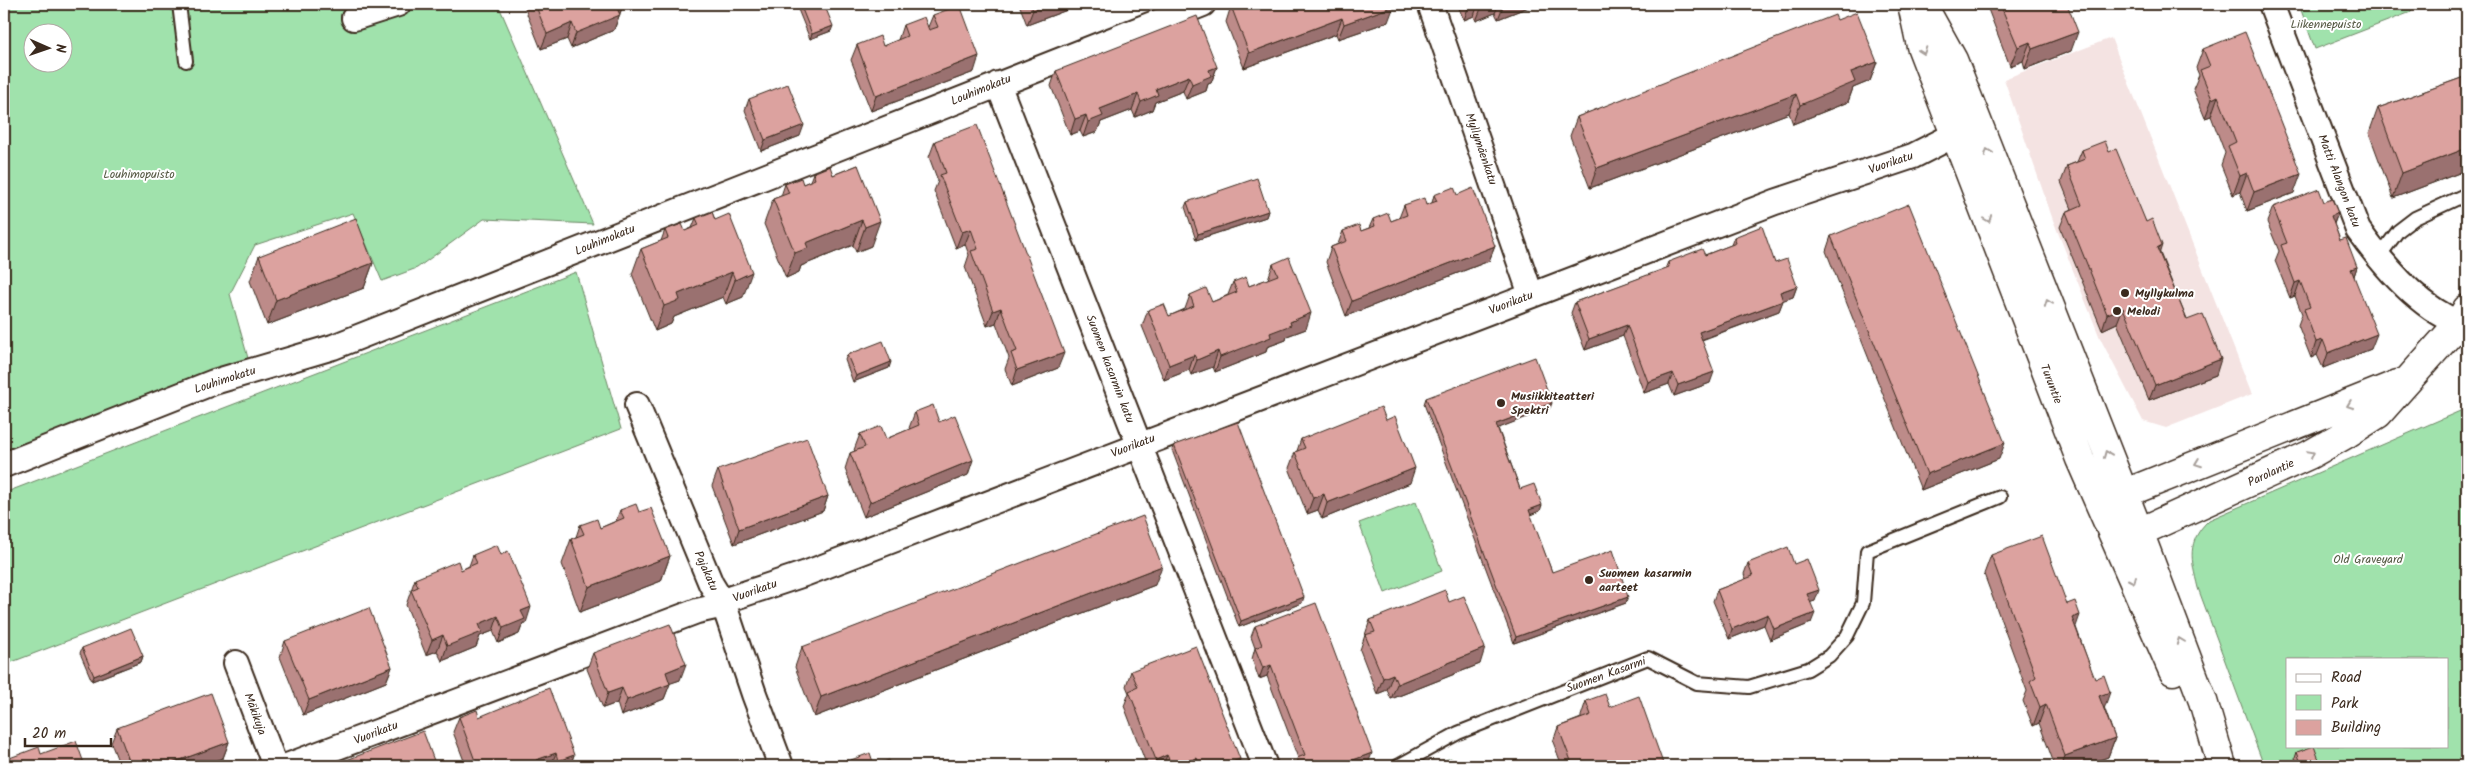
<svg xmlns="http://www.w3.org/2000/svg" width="2471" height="770" viewBox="0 0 2471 770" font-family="Kalam,sans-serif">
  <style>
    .built { fill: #f4e3e2 }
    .green { fill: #a0e2ac; stroke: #6e8665; fill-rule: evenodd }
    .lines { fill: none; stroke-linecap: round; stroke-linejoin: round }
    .service-casing { stroke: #3b2a1e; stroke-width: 16 }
    .minor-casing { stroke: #3b2a1e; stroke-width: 28 }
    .secondary-casing { stroke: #3b2a1e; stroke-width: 31 }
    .service { stroke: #fff; stroke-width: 12 }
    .minor { stroke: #fff; stroke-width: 24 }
    .secondary { stroke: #fff; stroke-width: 28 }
    .wall { fill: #bd8b89; stroke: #3b2a1e }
    .shaded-wall { fill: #9a716f; stroke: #3b2a1e }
    .building { fill: #dca29f; stroke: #3b2a1e }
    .oneway { stroke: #a79f9a }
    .poi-dot { fill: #3b2a1e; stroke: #fff; stroke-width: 2 }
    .labels { text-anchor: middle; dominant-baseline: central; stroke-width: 4; stroke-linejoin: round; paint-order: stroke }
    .park-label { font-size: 12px; fill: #545842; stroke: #fff }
    .street-label { font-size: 12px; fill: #3b2a1e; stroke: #fff }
    .poi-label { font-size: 12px; font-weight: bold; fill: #3b2a1e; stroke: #fff; text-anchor: start }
  </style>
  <rect width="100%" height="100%" fill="#fff"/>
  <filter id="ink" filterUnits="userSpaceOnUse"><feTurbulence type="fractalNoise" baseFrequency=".02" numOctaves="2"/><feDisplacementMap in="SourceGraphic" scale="10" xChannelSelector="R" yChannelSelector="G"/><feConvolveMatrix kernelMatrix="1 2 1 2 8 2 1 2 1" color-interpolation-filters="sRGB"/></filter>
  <g filter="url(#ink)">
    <path class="built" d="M2111,38L2252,394L2166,428L2143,421L2100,338L2053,220L2004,79Z"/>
    <path class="green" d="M4,4H498L593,224L484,219L417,268L382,281L353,213L255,245L230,294L248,358L4,454ZM32,32H62V62H32Z
      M2318,4H2413L2411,12L2315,49L2301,10Z
      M576,272L621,429L4,665V493Z
      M2467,408V766H2264L2198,588C2191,559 2186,542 2209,520ZM2287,659H2447V746H2287Z
      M1416,502L1442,571L1385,593L1359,523Z
      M1451,758L1454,766H1430Z"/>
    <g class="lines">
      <defs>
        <path id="service" d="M179,4L186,61
          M2378,258L2398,231L2415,218L2467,194
          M1398,766L1458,733L1648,658L1697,683L1749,687L1808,669L1829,656L1847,636L1863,603L1867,551L2000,497"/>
        <path id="minor" d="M1430,4L1531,295
          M2271,4L2358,230C2383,265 2424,314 2467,325
          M354,18L398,4
          M998,84L1265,766
          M637,405L711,584L724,605L754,694L781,766
          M4,465L214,382L333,347L1203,4
          M236,663L275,766
          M287,766L697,611L724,605L732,598L807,573L1775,202L1913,156L1972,126"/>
        <path id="secondary" d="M1912,4L1921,46L2080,459L2173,671
          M1922,4L1953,60L2139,532L2203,701L2222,766
          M2106,501L2398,384
          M2122,540L2309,455L2348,433L2378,414L2459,323L2467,309"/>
      </defs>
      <use href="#service" class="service-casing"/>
      <use href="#minor" class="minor-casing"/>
      <use href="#secondary" class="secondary-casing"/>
      <use href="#service" class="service"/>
      <use href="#minor" class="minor"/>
      <use href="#secondary" class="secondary"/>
    </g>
    <path class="wall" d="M527,4H623V5L614,30L571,48L567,39L541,49L525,9Z
      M799,4H824L831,31L810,39L797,7Z
      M1019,4H1083L1027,25Z
      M1457,4H1536L1498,19L1495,13L1476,21L1474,16L1464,20Z
      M1986,4H2067L2071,51L2025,69L2023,61L2010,66Z
      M1231,6L1388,22L1338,39L1336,34L1244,68L1226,22Z
      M933,15L974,72L871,111L851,60L857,45L883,46L898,40L903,25L928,27Z
      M1837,20L1877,62L1870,81L1853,88L1848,102L1793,124L1789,113L1590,188L1570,136L1577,117Z
      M2203,49L2294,193L2247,211L2240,192L2233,195L2221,165L2225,153L2211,116L2205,118L2193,89L2199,75L2196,68Z
      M1217,67L1211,83L1208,84L1206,91L1186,99L1183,91L1155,102L1152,110L1135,117L1132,110L1101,122L1097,132L1083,137L1080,131L1070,135L1051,86L1056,71Z
      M2467,76V170L2393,198L2369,133L2378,108Z
      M749,99L800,136L761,151L745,110Z
      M935,141L1058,368L1012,386L1005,369L1009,358L996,323L987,326L965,267L969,255L965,244L956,248L934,191L938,181L929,157Z
      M2082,150L2109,152L2146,222L2160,253L2187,320L2216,375L2149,400L2117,323L2102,330L2060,227L2066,212L2072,209L2061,182L2067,166L2077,162Z
      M858,165L871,246L856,252L853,245L801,266L799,272L786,278L764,224L773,199L781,196L785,184H803L810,181L813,173L833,175Z
      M1434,195H1457L1495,246L1489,261L1346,316L1326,262L1331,247L1338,244L1343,231H1361L1369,228L1373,219L1391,221L1399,218L1404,205H1426L1432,203Z
      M1187,202L1268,211L1266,217L1196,240L1185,207Z
      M2324,202L2338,213L2334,224L2340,240L2357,267L2354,276L2371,349L2323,368L2317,355L2311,358L2298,325L2302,314L2295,296L2290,298L2275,261L2279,251L2267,222L2273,207Z
      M712,212L743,297L726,304L723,297L674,317L671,324L655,331L632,274L641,249L661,241L665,230L685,231L692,228L696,218Z
      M1831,236L1999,459L1921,490L1826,251Z
      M1734,237L1775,263L1797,286L1793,297L1783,300L1779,311L1702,340L1710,383L1674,396L1669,384L1644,393L1623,336L1585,350L1571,313L1575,302L1665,269L1668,262L1705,255L1731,245Z
      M259,256L373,263L364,288L267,325L250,281Z
      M1273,264L1306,329L1287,336L1286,340L1267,347L1266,352L1215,372L1213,367L1191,375L1189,370L1164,380L1142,326L1148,310L1169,316L1185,309L1190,295L1212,302L1228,295L1233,282L1249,286L1268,279Z
      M847,355L889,368L853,382L845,360Z
      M1426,398L1550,408L1498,428L1520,489L1540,511L1530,515L1552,572L1626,603L1514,643L1424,404Z
      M915,412L939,422L968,475L864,517L845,469L850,453L855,451L854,450L860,434L886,439L910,429L909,428Z
      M1301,439L1410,483L1322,519L1318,510L1307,514L1289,468L1295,452L1297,451Z
      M1174,445L1302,603L1239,627L1172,450Z
      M718,470L828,496L823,511L734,544L712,486Z
      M620,510L639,512L670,556L661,581L580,612L562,564L571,539L576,537L580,525L600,528L616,521Z
      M473,555L526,623H523L519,634L498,643L493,631L480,636L476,647L442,661L437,651L426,655L406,605L415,579L461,570L469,566Z
      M1991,555L2076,627L2115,738L2108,757L2083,766H2055L2039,723L2033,726L2023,701L2027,691L1984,574Z
      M1748,563L1794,564L1815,601L1810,602L1811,623L1770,640L1764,625L1729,639L1713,601L1717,590L1746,579L1744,574Z
      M1155,585L814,717L795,667L802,647Z
      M1449,602L1480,664L1391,699L1387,690L1377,694L1360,650L1370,620Z
      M1255,626L1368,764L1361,766H1294L1298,758L1267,676L1259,679L1252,659L1255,648L1251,637Z
      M285,641L392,667L386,682L303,715L280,657Z
      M82,648L143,656L141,662L92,681L80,653Z
      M593,653L680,680L670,683L664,699L621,716L617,703L603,708L587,669Z
      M1131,671L1240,759L1238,766H1147L1124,706L1129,693L1126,686Z
      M1586,701L1610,707L1664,766H1562L1553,742L1558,727L1581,718V716Z
      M459,717H479L574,755L570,766H466L453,732Z
      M117,728L229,742L223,758L200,766H120L111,743Z
      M2297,752L2320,763L2319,766H2298L2295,758Z
      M41,754L85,766H4L7,759Z
      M851,760L874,765L892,766H849Z"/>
    <path class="shaded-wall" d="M1048,4H1083L1027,25L1033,10Z
      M1472,4H1478L1474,16L1464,20L1469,5Z
      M1487,4H1499L1495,13L1476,21L1482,6Z
      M1504,4H1536L1498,19Z
      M623,5L614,30L571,48L576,33L617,8Z
      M1394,6L1388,22L1338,39L1344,24Z
      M1342,18L1336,34L1244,68L1249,53Z
      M572,23L567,39L541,49L547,34Z
      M833,26L831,31L810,39L812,34Z
      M2078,32L2071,51L2025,69L2032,49Z
      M2030,42L2023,61L2010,66L2018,47Z
      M979,56L974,72L871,111L876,96Z
      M1877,62L1870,81L1853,88L1848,102L1793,124L1800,105L1851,72Z
      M1217,67L1211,83L1208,84L1206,91L1186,99L1192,84L1209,70Z
      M1189,76L1183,91L1155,102L1152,110L1135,117L1141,102L1156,89Z
      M1138,94L1132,110L1101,122L1097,132L1083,137L1088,122L1100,109Z
      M1796,94L1789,113L1590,188L1597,168Z
      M2218,96L2211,116L2205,118L2212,99Z
      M1086,115L1080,131L1070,135L1075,119Z
      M804,125L800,136L761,151L765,140Z
      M2467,148V170L2393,198L2402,173Z
      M2247,173L2240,192L2233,195L2240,176Z
      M2301,174L2294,193L2247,211L2254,192Z
      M1268,211L1266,217L1196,240L1198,234Z
      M2338,213L2332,229L2331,216Z
      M862,220L853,245L801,266L799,272L786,278L795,253L806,243Z
      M880,221L871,246L856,252L865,227Z
      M971,229L965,244L956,248L962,232Z
      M2162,245L2157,261V248Z
      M1495,246L1489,261L1346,316L1352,301Z
      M373,263L364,288L267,325L276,300Z
      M2357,267L2352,282L2351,269Z
      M732,272L723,297L674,317L671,324L655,331L664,306L678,294Z
      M752,272L743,297L726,304L735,280Z
      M2300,281L2295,296L2290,298L2295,283Z
      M1797,286L1793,297L1776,303L1780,292Z
      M1783,301L1779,311L1695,342L1699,332Z
      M1001,308L996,323L987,326L993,311Z
      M2123,308L2117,323L2102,330L2107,314Z
      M1311,313L1306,329L1287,336L1286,340L1267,347L1266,352L1215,372L1220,357L1270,333L1290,322Z
      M1627,325L1623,336L1585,350L1589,339Z
      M2377,334L2371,349L2323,368L2328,353Z
      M2323,340L2317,355L2311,358L2316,342Z
      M1218,351L1213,367L1191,375L1197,360Z
      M1064,353L1058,368L1012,386L1017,370Z
      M1194,355L1189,370L1164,380L1169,365Z
      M2221,359L2216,375L2149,400L2155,385Z
      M891,362L889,368L853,382L856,376Z
      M1714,372L1710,383L1674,396L1678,385Z
      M1673,373L1669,384L1644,393L1648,382Z
      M1552,403L1550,408L1494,430L1496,424Z
      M2005,443L1999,459L1921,490L1927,474Z
      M973,460L968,475L864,517L870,502Z
      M1415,468L1410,483L1322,519L1327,503Z
      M1324,494L1318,510L1307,514L1313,498Z
      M828,496L823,511L734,544L739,529Z
      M1542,505L1540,511L1527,516L1529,510Z
      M670,556L661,581L580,612L589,587Z
      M1162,566L1155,585L814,717L821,697Z
      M1819,590L1815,601L1803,605L1807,594Z
      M1304,597L1302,603L1239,627L1241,621Z
      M1628,597L1626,603L1514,643L1516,637Z
      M531,607L526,623H523L519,634L498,643L503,628L521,611Z
      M1815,613L1811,623L1770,640L1774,629Z
      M1768,614L1764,625L1729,639L1732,629Z
      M2080,615L2073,635L2072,618Z
      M498,616L493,631L480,636L476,647L442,661L447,646L479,624Z
      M443,635L437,651L426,655L432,640Z
      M1485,648L1480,664L1391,699L1397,684Z
      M143,656L141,662L92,681L94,676Z
      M686,664L680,680L660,687L666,672Z
      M1271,665L1267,676L1259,679L1263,668Z
      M392,667L386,682L303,715L309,700Z
      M1393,674L1387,690L1377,694L1383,678Z
      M670,684L664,699L621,716L627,700Z
      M622,688L617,703L603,708L608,693Z
      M2110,692L2103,712L2099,696Z
      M2046,704L2039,723L2033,726L2040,707Z
      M2115,738L2108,757L2083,766H2062L2065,756Z
      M229,742L223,758L200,766H164Z
      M556,753L551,766H534L536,760Z
      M1372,753L1368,764L1361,766H1337Z
      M574,755L570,766H556L558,761Z
      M1167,755L1163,766H1154L1156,760Z
      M1197,758L1193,766H1174Z
      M1240,759L1238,766H1221Z
      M2320,763L2319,766H2311Z"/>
    <path class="building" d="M535,4H623V5L617,8L620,15L576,33L572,23L547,34Z
      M800,4H824L833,26L812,34Z
      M1030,4H1048L1033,10Z
      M1238,4H1393L1394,6L1344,24L1342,18L1249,53L1231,6Z
      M2000,4H2067L2078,32L2032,49L2030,42L2018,47Z
      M960,5L979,56L876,96L857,45L880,36L883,46L907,36L903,25L924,17L929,30L938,27L933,15Z
      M1857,12L1877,62L1851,72L1855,82L1800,105L1796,94L1597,168L1577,117L1835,15L1837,20Z
      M1197,16L1217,67L1209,70L1211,76L1192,84L1189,76L1156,89L1158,95L1141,102L1138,94L1100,109L1103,116L1088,122L1086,115L1075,119L1056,71Z
      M2245,32L2301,174L2254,192L2247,173L2240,176L2228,146L2236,142L2218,96L2212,99L2200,70L2210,66L2203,49Z
      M2467,76V148L2402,173L2378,108Z
      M788,84L804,125L765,140L749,99Z
      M977,125L1064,353L1017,370L1011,353L1017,351L1001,308L993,311L971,251L978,249L971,229L962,232L940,175L946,173L935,141Z
      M2105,141L2109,152L2116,149L2146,222L2152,219L2162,245L2157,248L2187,320L2203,314L2221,359L2155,385L2123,308L2107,314L2066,212L2082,205L2067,166L2085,159L2082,150Z
      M858,165L880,221L865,227L862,220L806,243L808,248L795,253L773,199L789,193L785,184L801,178L803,184L815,179L813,173L830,166L833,175Z
      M1257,178L1268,211L1198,234L1187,202Z
      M1454,187L1457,195L1473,188L1495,246L1352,301L1331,247L1347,241L1343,231L1359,225L1361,231L1375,226L1373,219L1388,213L1391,221L1407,215L1404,205L1424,198L1426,205L1437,201L1434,195Z
      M2319,189L2324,202L2332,199L2338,213L2331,216L2340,240L2346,238L2357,267L2351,269L2377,334L2328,353L2323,340L2316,342L2304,309L2310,307L2300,281L2295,283L2281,245L2287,243L2273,207Z
      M1909,204L2005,443L1927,474L1831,236Z
      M712,212L715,220L729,214L752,272L735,280L732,272L678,294L680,300L664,306L641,249L668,238L665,230L682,224L685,231L699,225L696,218Z
      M356,218L373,263L276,300L259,256Z
      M1762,226L1775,263L1787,259L1797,286L1780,292L1783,301L1699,332L1714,372L1678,385L1673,373L1648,382L1627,325L1589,339L1575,302L1669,267L1668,262L1702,249L1705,255L1736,243L1734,237Z
      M1289,257L1311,313L1290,322L1291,325L1270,333L1271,337L1220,357L1218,351L1197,360L1194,355L1169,365L1148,310L1164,304L1169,316L1194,306L1190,295L1206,288L1212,302L1237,292L1233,282L1246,277L1249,286L1278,275L1273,264Z
      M883,341L891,362L856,376L847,355Z
      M1535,357L1552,403L1496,424L1520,489L1534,484L1542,505L1529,510L1552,572L1613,550L1628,597L1516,637L1426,398Z
      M933,405L939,422L955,415L973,460L870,502L850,453L865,447L860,434L881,426L886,439L919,425L915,412Z
      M1381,407L1386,420L1395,416L1415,468L1327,503L1324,494L1313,498L1295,452L1305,448L1301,439Z
      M1238,422L1304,597L1241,621L1174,445Z
      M807,438L828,496L739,529L718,470Z
      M636,504L639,512L651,508L670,556L589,587L571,539L584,534L580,525L597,519L600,528L624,518L620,510Z
      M1143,516L1162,566L821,697L802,647Z
      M2042,536L2067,604L2075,601L2080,615L2072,618L2095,679L2104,675L2110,692L2099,696L2115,738L2065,756L2046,704L2040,707L2030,681L2036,677L1991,555Z
      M497,545L501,555L508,551L531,607L521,611L525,619L503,628L498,616L479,624L482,632L447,646L443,635L432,640L411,590L418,587L415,579L458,561L461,570L477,563L473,555Z
      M1788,547L1794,564L1807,559L1819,590L1807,594L1815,613L1774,629L1768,614L1732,629L1717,590L1753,576L1748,563Z
      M1445,590L1449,602L1464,596L1485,648L1397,684L1393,674L1383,678L1365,635L1375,632L1370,620Z
      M1316,603L1372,753L1337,766H1300L1297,758L1305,755L1271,665L1263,668L1255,648L1262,645L1255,626Z
      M369,608L392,667L309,700L285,641Z
      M670,624L686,664L666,672L670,684L627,700L622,688L608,693L593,653Z
      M131,628L143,656L94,676L82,648Z
      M1196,646L1240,759L1221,766H1200L1197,758L1174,766H1172L1167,755L1156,760L1129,691L1138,687L1131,671Z
      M549,688L574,755L558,761L556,753L536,760L539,766H477L459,717L477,710L479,717Z
      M211,693L229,742L164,766H131L117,728Z
      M1605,694L1610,707L1639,696L1664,766H1573L1558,727L1591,715L1586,701Z
      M423,731L436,766H331Z
      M76,741L85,766H10L7,759L39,747L41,754Z
      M2314,746L2320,763L2311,766H2302L2297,752Z
      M870,753L874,765L889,760L892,766H853L851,760Z"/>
    <defs><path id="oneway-chevron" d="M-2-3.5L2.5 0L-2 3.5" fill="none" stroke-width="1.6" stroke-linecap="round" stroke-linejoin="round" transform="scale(1.25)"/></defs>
    <g class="oneway">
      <use href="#oneway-chevron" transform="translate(1923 51) rotate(71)"/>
      <use href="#oneway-chevron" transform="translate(1988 152) rotate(-111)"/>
      <use href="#oneway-chevron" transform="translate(1988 219) rotate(69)"/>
      <use href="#oneway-chevron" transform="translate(2048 303) rotate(-111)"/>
      <use href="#oneway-chevron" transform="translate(2350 405) rotate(159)"/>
      <use href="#oneway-chevron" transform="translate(2107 454) rotate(-112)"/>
      <use href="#oneway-chevron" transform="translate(2311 454) rotate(-28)"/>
      <use href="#oneway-chevron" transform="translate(2198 463) rotate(159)"/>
      <use href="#oneway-chevron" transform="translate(2133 580) rotate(66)"/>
      <use href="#oneway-chevron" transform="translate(2180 641) rotate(-111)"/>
    </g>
  </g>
  <g class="poi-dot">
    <circle cx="2125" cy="293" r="5"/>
    <circle cx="2117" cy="311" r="5"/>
    <circle cx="1501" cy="403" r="5"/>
    <circle cx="1589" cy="580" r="5"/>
  </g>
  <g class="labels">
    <g class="park-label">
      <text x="2326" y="24">Liikennepuisto</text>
      <text x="139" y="174">Louhimopuisto</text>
      <text x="2368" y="559">Old Graveyard</text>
    </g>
    <g class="street-label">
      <text transform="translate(981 90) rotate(-22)">Louhimokatu</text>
      <text transform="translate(1481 149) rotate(71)">Myllymäenkatu</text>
      <text transform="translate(1891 163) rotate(-19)">Vuorikatu</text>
      <text transform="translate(2339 181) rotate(69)">Matti Alangon katu</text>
      <text transform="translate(605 240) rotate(-22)">Louhimokatu</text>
      <text transform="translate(1511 303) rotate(-21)">Vuorikatu</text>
      <text transform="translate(1110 369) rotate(69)">Suomen kasarmin katu</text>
      <text transform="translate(225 380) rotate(-18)">Louhimokatu</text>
      <text transform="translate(2051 384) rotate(69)">Turuntie</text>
      <text transform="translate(1133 446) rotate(-21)">Vuorikatu</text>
      <text transform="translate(2271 473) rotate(-25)">Parolantie</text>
      <text transform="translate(706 571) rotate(66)">Pajakatu</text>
      <text transform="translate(755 591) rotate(-20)">Vuorikatu</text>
      <text transform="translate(1606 675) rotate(-20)">Suomen Kasarmi</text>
      <text transform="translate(255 714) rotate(70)">Mäkikuja</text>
      <text transform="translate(376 733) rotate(-21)">Vuorikatu</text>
    </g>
    <g class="poi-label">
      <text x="2135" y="293">Myllykulma</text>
      <text x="2127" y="311">Melodi</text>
      <text x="1511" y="396">Musiikkiteatteri<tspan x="1511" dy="14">Spektri</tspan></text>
      <text x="1599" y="573">Suomen kasarmin<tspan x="1599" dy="14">aarteet</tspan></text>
    </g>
  </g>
  <rect width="2471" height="770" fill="none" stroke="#fff" stroke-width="20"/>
  <rect x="10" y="10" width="2451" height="750" fill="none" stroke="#3b2a1e" stroke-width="2" filter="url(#ink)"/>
  <rect x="2286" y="658" width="162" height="90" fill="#ffffff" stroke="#b1aaa5"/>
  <rect x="2296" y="674" width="25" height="8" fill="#ffffff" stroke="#b1aaa5"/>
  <text x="2331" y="682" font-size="15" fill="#3b2a1e">Road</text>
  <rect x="2296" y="695" width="25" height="15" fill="#a0e2ac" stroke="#b1aaa5"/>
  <text x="2331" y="708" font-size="15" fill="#3b2a1e">Park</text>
  <rect x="2296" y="720" width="25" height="15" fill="#dca29f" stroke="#b1aaa5"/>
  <text x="2331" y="732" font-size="15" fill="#3b2a1e">Building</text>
  <g transform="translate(48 48) rotate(92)"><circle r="24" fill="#ffffff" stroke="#b1aaa5"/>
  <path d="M0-4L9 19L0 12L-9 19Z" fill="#3b2a1e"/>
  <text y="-8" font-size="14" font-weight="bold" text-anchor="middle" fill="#3b2a1e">N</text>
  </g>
  <path d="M25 738v8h86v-8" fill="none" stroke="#3b2a1e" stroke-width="2.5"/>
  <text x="32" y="738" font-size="15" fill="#3b2a1e" stroke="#ffffff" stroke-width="4" paint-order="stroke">20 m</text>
</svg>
